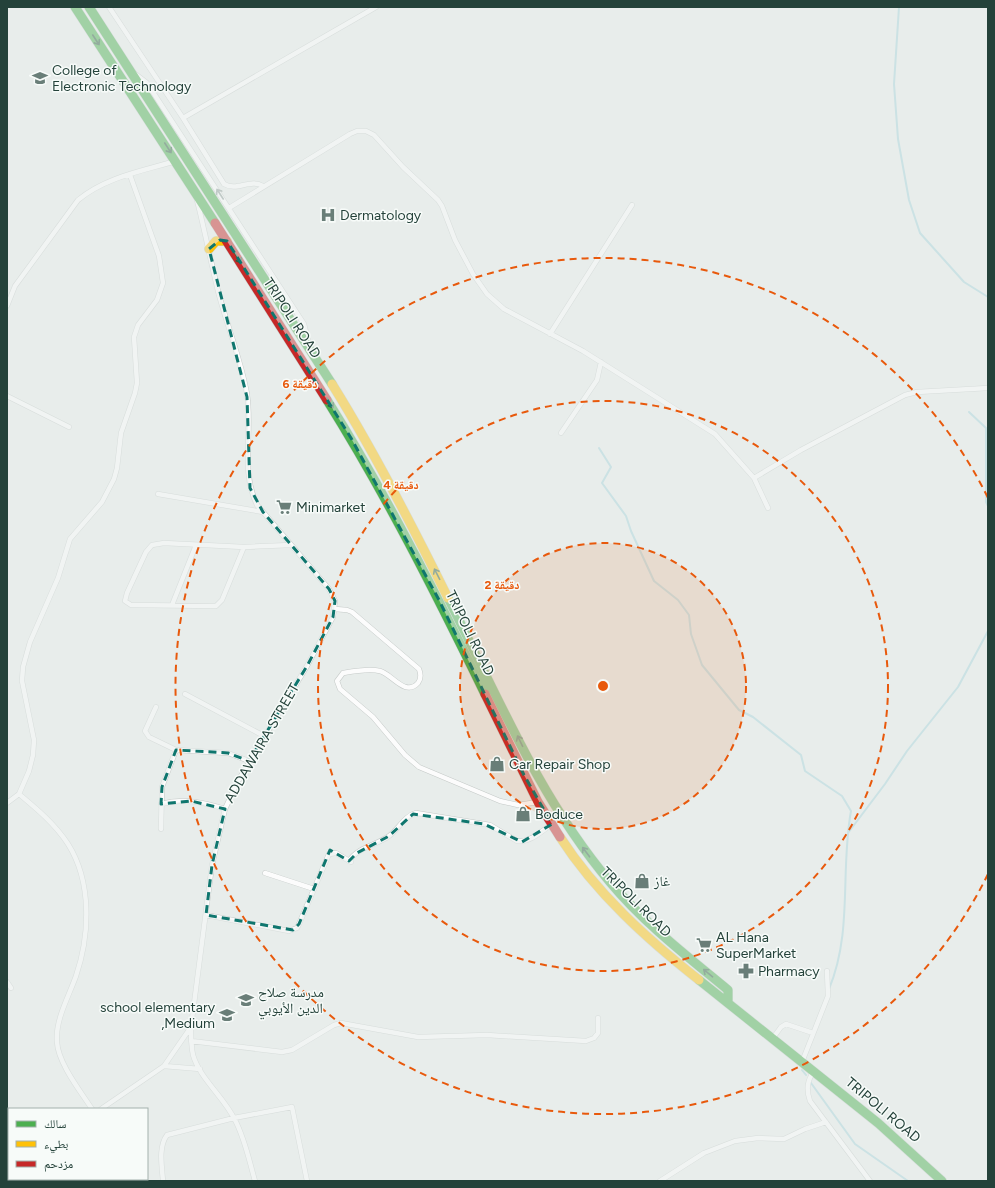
<svg xmlns="http://www.w3.org/2000/svg" width="995" height="1188" viewBox="0 0 995 1188" font-family="Figtree,'Noto Naskh Arabic',sans-serif">
  <style>
    .lines { fill: none; stroke-linecap: round; stroke-linejoin: round }
    .stream { stroke: #a9d4db; stroke-width: 2 }
    .street-casing { stroke: #c5cac8; stroke-width: 5.5 }
    .fast-casing { stroke: #c3ccc9; stroke-width: 10 }
    .slow-casing { stroke: #c3ccc9; stroke-width: 10 }
    .jam-casing { stroke: #c3ccc9; stroke-width: 10 }
    .street { stroke: #fcfcfc; stroke-width: 4.5 }
    .fast { stroke: #4caf50; stroke-width: 9 }
    .slow { stroke: #ffc107; stroke-width: 9 }
    .jam { stroke: #c62828; stroke-width: 9 }
    .oneway { stroke: #2e5d40 }
    .oneway2 { stroke: #909f9b }
    .marked { fill: none; stroke: #0f766e; stroke-width: 3; stroke-dasharray: 8 5; stroke-linejoin: round }
    .ring { fill: none; stroke: #e8590c; stroke-width: 2; stroke-dasharray: 7 5 }
    .labels { text-anchor: middle; dominant-baseline: central; stroke-width: 3; stroke-linejoin: round; paint-order: stroke }
    .poi-label { font-size: 14px; fill: #24423a; stroke: #f7fbf9; text-anchor: start }
    .street-label { font-size: 14px; fill: #24423a; stroke: #f7fbf9 }
    .centre { fill: #e8590c; stroke: #f7fbf9; stroke-width: 2 }
    .ring-label { font-size: 12px; text-anchor: middle; font-weight: bold; fill: #e8590c; stroke: #f7fbf9; stroke-width: 3; stroke-linejoin: round; paint-order: stroke }
  </style>
  <rect width="100%" height="100%" fill="#e8edeb"/>
  <g class="lines">
    <path class="stream" d="M899,7L894,84L898,139L909,200L920,233L964,282L988,297
      M969,412L986,428V502L988,506
      M599,448L611,467L602,483L626,516L631,531L654,581L678,600L689,615L691,634L702,665L739,710L753,717L801,755L805,771L842,796L851,811C840,870 853,932 829,989
      M848,833L885,784L907,751L958,687L988,631
      M802,1070L806,1075
      M811,1083L855,1144L908,1181"/>
    <defs>
      <path id="street" d="M109,7L183,118L224,184C237,192 250,178 263,186
        M134,73L147,83L304,324L308,340
        M183,118L376,7
        M197,200C205,232 211,263 219,295C228,328 241,360 247,394C253,432 240,470 257,505L329,589L335,601L333,617L307,666L238,781L225,809L212,865L191,1027C191,1036 191,1046 193,1055C200,1079 224,1097 235,1120C245,1139 249,1160 255,1181
        M229,208L350,134L357,131H366L374,135L403,167L438,200L442,206L455,240L473,274L487,294L504,309L583,351L715,434L754,478L768,508
        M7,306L15,286L78,200C106,177 142,171 176,161
        M550,334L632,205
        M7,396L69,427
        M561,433L597,380L601,362
        M754,478L801,450L905,395L917,392L988,388
        M158,494L263,512
        M244,547L222,600L216,606L131,605L125,601L127,593L146,552L152,545L164,543L244,547L291,545
        M172,605L196,545
        M335,609L347,610L352,612L419,669C421,674 421,679 418,683C405,697 392,674 380,671C369,668 354,671 343,673L337,681L340,689L373,717L405,755L419,767L500,801L518,805L538,802
        M185,694L264,736
        M156,707L145,731L149,737L176,750L228,753L249,761
        M19,794C37,809 55,824 68,844C92,882 90,935 76,976C69,996 55,1020 57,1042C58,1063 81,1092 92,1109
        M7,803L19,794L29,771L33,755L34,740L22,681L23,667L30,642L58,578L70,539L102,502L114,479L117,468L121,433L135,393L137,383L134,337L138,325L157,300L163,283L159,256L130,175
        M161,804C183,798 203,802 225,809
        M161,829L162,787L176,750
        M349,861C358,847 377,845 389,836C399,829 404,816 416,813L490,825L517,841C530,843 542,831 552,824
        M265,873L314,889
        M206,915L289,931L297,928L299,924L329,854L336,853L351,862
        M7,982L11,988
        M773,1038L781,1027L786,1024L813,1033
        M191,1041L282,1052L292,1050L334,1025L341,1023L418,1037L487,1035L586,1041L594,1038L598,1033V1018
        M802,1062L828,996L827,971
        M164,1066L200,1069
        M814,1071C807,1081 806,1089 810,1101L870,1181
        M101,1109L164,1066L191,1027
        M7,1133H9
        M89,1181L91,1179
        M163,1181C162,1167 158,1147 167,1135L234,1118L292,1107L307,1181
        M660,1181L704,1153L735,1141L758,1138L784,1139L805,1129L826,1122"/>
      <path id="fast" d="M75,7L215,223
        M89,7L332,384
        M327,400C386,494 436,594 485,694
        M448,598C497,695 539,798 610,882C644,923 687,956 728,990V1002
        M699,980L878,1123L942,1181"/>
      <path id="slow" d="M209,249L216,241H227
        M332,384C375,453 412,525 448,598
        M560,837C596,893 647,939 699,980"/>
      <path id="jam" d="M215,223L327,400
        M485,694L538,802L560,837"/>
    </defs>
    <use href="#street" class="street-casing"/>
    <use href="#fast" class="fast-casing"/>
    <use href="#slow" class="slow-casing"/>
    <use href="#jam" class="jam-casing"/>
    <use href="#street" class="street"/>
    <use href="#fast" class="fast"/>
    <use href="#slow" class="slow"/>
    <use href="#jam" class="jam"/>
  </g>
  <defs><path id="oneway-shaft" d="M-6 0H5M1.5-3L5.5 0L1.5 3" fill="none" stroke-width="1.6" stroke-linecap="round" stroke-linejoin="round"/></defs>
  <g class="oneway">
    <use href="#oneway-shaft" transform="translate(96 40) rotate(57)"/>
    <use href="#oneway-shaft" transform="translate(168 148) rotate(57)"/>
    <use href="#oneway-shaft" transform="translate(238 258) rotate(58)"/>
    <use href="#oneway-shaft" transform="translate(330 403) rotate(58)"/>
    <use href="#oneway-shaft" transform="translate(437 574) rotate(-117)"/>
    <use href="#oneway-shaft" transform="translate(520 741) rotate(-116)"/>
    <use href="#oneway-shaft" transform="translate(586 852) rotate(-127)"/>
    <use href="#oneway-shaft" transform="translate(708 973) rotate(-140)"/>
  </g>
  <use class="oneway2" href="#oneway-shaft" transform="translate(220 194) rotate(-123)"/>
  <path d="M0 0H995V1188H0ZM220,240L227,241L351,438L439,600L524,775L552,824L522,842L484,824L413,814L389,836L357,853L349,861L330,850L299,924L293,930L206,915L212,865L225,809L191,801L161,804L162,787L176,750L228,753L249,761L307,666L333,617L335,601L329,589L263,512L250,488L247,397L209,249Z" fill="#e8edeb" fill-opacity=".55" fill-rule="evenodd"/>
  <path class="marked" d="M220,240L227,241L351,438L439,600L524,775L552,824L522,842L484,824L413,814L389,836L357,853L349,861L330,850L299,924L293,930L206,915L212,865L225,809L191,801L161,804L162,787L176,750L228,753L249,761L307,666L333,617L335,601L329,589L263,512L250,488L247,397L209,249Z"/>
  <circle cx="603" cy="686" r="143" fill="#e8590c" fill-opacity=".12"/>
  <g class="ring">
    <circle cx="603" cy="686" r="143"/>
    <circle cx="603" cy="686" r="285"/>
    <path d="M988 874A428 428 0 1 1 988 498"/>
  </g>
  <defs>
    <symbol id="university-bare" viewBox="-9 -9 18 18"><path d="M0-5L7-2L0 1L-7-2ZM-4 1L0 2.5L4 1V4Q0 6-4 4Z" fill="#697e78" stroke="#f7fbf9" stroke-width="2.5" paint-order="stroke"/></symbol>
    <symbol id="hospital-bare" viewBox="-9 -9 18 18"><path d="M-5-5h3v3.5h4V-5h3V5h-3V1.5h-4V5h-3Z" fill="#697e78" stroke="#f7fbf9" stroke-width="2.5" paint-order="stroke"/></symbol>
    <symbol id="supermarket-bare" viewBox="-9 -9 18 18"><path d="M-6-5.5h2.5l.6 2H6L4.5 2H-2.5L-4.4-4H-6ZM-1.5 3.2a1.3 1.3 0 1 0 .1 0ZM3 3.2a1.3 1.3 0 1 0 .1 0Z" fill="#697e78" stroke="#f7fbf9" stroke-width="2.5" paint-order="stroke"/></symbol>
    <symbol id="shop-bare" viewBox="-9 -9 18 18"><path d="M-5-2.5h2.3a2.7 3.5 0 0 1 5.4 0H5L5.5 6h-11ZM-1.5-2.5h3a1.5 2.3 0 0 0-3 0Z" fill="#697e78" stroke="#f7fbf9" stroke-width="2.5" paint-order="stroke"/></symbol>
    <symbol id="pharmacy-bare" viewBox="-9 -9 18 18"><path d="M-2-6h4v4h4v4h-4v4h-4v-4h-4v-4h4Z" fill="#697e78" stroke="#f7fbf9" stroke-width="2.5" paint-order="stroke"/></symbol>
    <symbol id="school-bare" viewBox="-9 -9 18 18"><path d="M0-5L7-2L0 1L-7-2ZM-4 1L0 2.5L4 1V4Q0 6-4 4Z" fill="#697e78" stroke="#f7fbf9" stroke-width="2.5" paint-order="stroke"/></symbol>
  </defs>
  <g fill-rule="evenodd">
    <use href="#university-bare" x="29" y="67" width="22" height="22"/>
    <use href="#hospital-bare" x="317" y="204" width="22" height="22"/>
    <use href="#supermarket-bare" x="273" y="496" width="22" height="22"/>
    <use href="#shop-bare" x="486" y="753" width="22" height="22"/>
    <use href="#shop-bare" x="512" y="803" width="22" height="22"/>
    <use href="#shop-bare" x="631" y="870" width="22" height="22"/>
    <use href="#supermarket-bare" x="693" y="934" width="22" height="22"/>
    <use href="#pharmacy-bare" x="735" y="960" width="22" height="22"/>
    <use href="#school-bare" x="235" y="989" width="22" height="22"/>
    <use href="#school-bare" x="216" y="1004" width="22" height="22"/>
  </g>
  <g class="labels">
    <g class="poi-label">
      <text x="52" y="70">College of<tspan x="52" dy="16">Electronic Technology</tspan></text>
      <text x="340" y="215">Dermatology</text>
      <text x="296" y="507">Minimarket</text>
      <text x="509" y="764">Car Repair Shop</text>
      <text x="535" y="814">Boduce</text>
      <text x="654" y="881">غاز</text>
      <text x="716" y="937">AL Hana<tspan x="716" dy="16">SuperMarket</tspan></text>
      <text x="758" y="971">Pharmacy</text>
      <text x="258" y="992">مدرسة صلاح<tspan x="258" dy="16">الدين الأيوبي</tspan></text>
      <text x="215" y="1007" text-anchor="end">school elementary<tspan x="215" dy="16">,Medium</tspan></text>
    </g>
    <g class="street-label">
      <text transform="translate(292 318) rotate(57)">TRIPOLI ROAD</text>
      <text transform="translate(470 633) rotate(64)">TRIPOLI ROAD</text>
      <text transform="translate(262 743) rotate(-60)">ADDAWAIRA STREET</text>
      <text transform="translate(636 902) rotate(45)">TRIPOLI ROAD</text>
      <text transform="translate(883 1110) rotate(40)">TRIPOLI ROAD</text>
    </g>
  </g>
  <circle cx="603" cy="686" r="6" class="centre"/>
  <g class="ring-label">
    <text x="300" y="388">6 دقيقة</text>
    <text x="401" y="489">4 دقيقة</text>
    <text x="502" y="589">2 دقيقة</text>
  </g>
  <rect width="995" height="1188" fill="none" stroke="#24423a" stroke-width="16"/>
  <rect x="8" y="1108" width="140" height="72" fill="#f7fbf9" stroke="#a3b1ad"/>
  <rect x="16" y="1121" width="20" height="6" fill="#4caf50" stroke="#a3b1ad"/>
  <text x="44" y="1128" font-size="12" fill="#24423a">سالك</text>
  <rect x="16" y="1141" width="20" height="6" fill="#ffc107" stroke="#a3b1ad"/>
  <text x="44" y="1148" font-size="12" fill="#24423a">بطيء</text>
  <rect x="16" y="1161" width="20" height="6" fill="#c62828" stroke="#a3b1ad"/>
  <text x="44" y="1168" font-size="12" fill="#24423a">مزدحم</text>
</svg>
